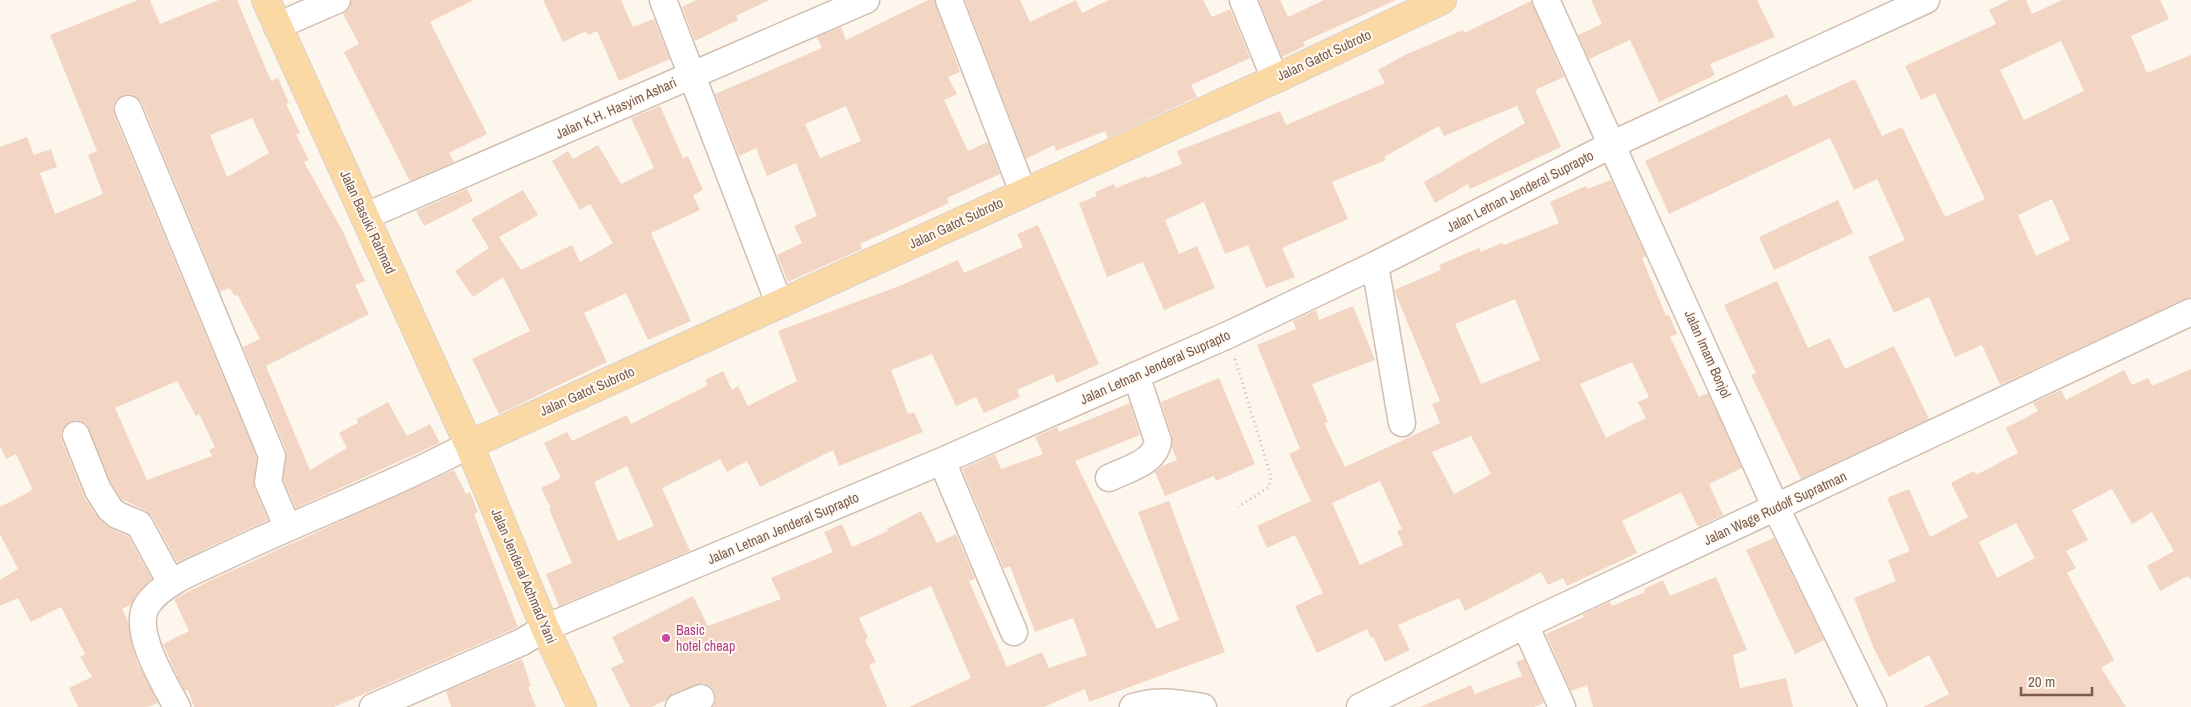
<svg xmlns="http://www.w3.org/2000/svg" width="2191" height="707" viewBox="0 0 2191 707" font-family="'Archivo Narrow',sans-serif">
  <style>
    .building { fill: #f3d5c3; fill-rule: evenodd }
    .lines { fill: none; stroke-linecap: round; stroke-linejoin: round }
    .minor-casing { stroke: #d1beb0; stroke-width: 29 }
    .major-casing { stroke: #dad1cd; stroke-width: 30 }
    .path { stroke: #d9b8a5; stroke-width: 3; stroke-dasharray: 1 4; stroke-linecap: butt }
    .minor { stroke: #fff; stroke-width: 26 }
    .major { stroke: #fbd9a5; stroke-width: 28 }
    .hotel-dot { fill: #d1479c; stroke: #fffaf3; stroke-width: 2 }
    .labels { text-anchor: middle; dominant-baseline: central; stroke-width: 4; stroke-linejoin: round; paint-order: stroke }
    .street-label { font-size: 14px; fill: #7a5c4d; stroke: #fffaf3 }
    .hotel-label { font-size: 14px; fill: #b23c85; stroke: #fffaf3; text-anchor: start }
  </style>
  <rect width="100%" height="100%" fill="#fdf6ec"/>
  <path class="building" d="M138,0H150L160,24L219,0H237L271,81L278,78L289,103L286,104L300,133L296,135L309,160L304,162L343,232L365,281L355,285L369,314L266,366L310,470L347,448L339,433L358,423L357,419L388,402L407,436L430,424L440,443L296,508L283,480L286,450L243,347L260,339L237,294L235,296L229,288L220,292L142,103L137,97L130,94L122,95L116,100L113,107L114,115L257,458L254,487L268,520L177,562L152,516L145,510L121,499L111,483L86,424L78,420L71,421L65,425L61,432L62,441L85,498L100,520L111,529L128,536L152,579L135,596L132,604L122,609L128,621L132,645L137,662L158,703L148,707H78L69,688L92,677L80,657L85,654L61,607L31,622L18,598L0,606V580L18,569L0,534V507L31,491L32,488L16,454L6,459L0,446V147L27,137L34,155L51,149L57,167L40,173L55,214L103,194L88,155L97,151L50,35ZM252,118L269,153L227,177L210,135ZM177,381L196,416L199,414L215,447L209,450L212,456L147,480L115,408Z
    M352,0H474L430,22L487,134L449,153L454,162L410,181L344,52L359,44L343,14L349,9Z
    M543,0H621L633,27L654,19L670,59L619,81L597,31L588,35L586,31L563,42Z
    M696,0H769L736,16L738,20L695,41L682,7Z
    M928,0H934L960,72L948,77L957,94L944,100L968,151L988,142L1000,174L947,198L949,203L860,244L862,249L788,282L777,255L802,243L794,226L817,216L796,163L767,176L756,148L739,156L715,94L822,48L817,37L841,27L846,40ZM846,106L861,141L820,158L805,124Z
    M965,0H1020L1030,22L1076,0L1082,13L1109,0H1203L1212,17L1230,9L1250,58L1191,85L1197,97L1134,126L1108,138L1105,131L1056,151L1054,145L1026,159Z
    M1259,0H1280L1288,17L1324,0H1396L1303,42L1305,46L1282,57Z
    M1591,0H1757L1775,37L1710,64L1715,75L1659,102L1630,40L1589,59L1578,35L1602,24Z
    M2009,0H2026L2032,14L2062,0H2160L2169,19L2131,36L2147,73L2191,55V297L2000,385L1982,345L1955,357L1929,297L1894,313L1868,257L1905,240L1877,179L1854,190L1830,138L1669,214L1645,161L1787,94L1794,107L1855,79L1882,136L1902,127L1945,217L1985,199L1935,93L1921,100L1905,66L1996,24L1989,10ZM2061,41L2084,91L2024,120L2000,70ZM2052,199L2070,240L2036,256L2018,215Z
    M1531,1L1564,77L1535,90L1561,147L1470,189L1468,184L1435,203L1424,182L1525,123L1517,106L1444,136L1439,126L1384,157L1386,160L1332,182L1348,219L1282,248L1295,277L1266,288L1248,245L1225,254L1204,202L1165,220L1179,254L1197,246L1215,288L1164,310L1143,262L1107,277L1079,203L1097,196L1095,192L1114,184L1116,188L1146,176L1147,178L1182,164L1177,151L1280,111L1286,125L1385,83L1378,70L1405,55L1463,30L1464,33Z
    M660,106L683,158L688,156L703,190L693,195L700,210L651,233L691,321L648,340L626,293L584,313L607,362L499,414L472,359L530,331L503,277L473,297L455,271L489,248L471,219L523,190L538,215L499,237L521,270L572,245L580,262L613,243L590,204L580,210L552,161L568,151L573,159L598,145L621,184L654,168L631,118Z
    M1611,180L1646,256L1642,258L1666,316L1669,315L1677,334L1670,337L1699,397L1708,393L1742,468L1709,484L1723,515L1698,527L1681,492L1622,521L1637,553L1567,586L1563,578L1548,585L1541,572L1465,611L1459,598L1398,625L1410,650L1385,662L1373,637L1371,638L1367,629L1317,653L1295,606L1323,593L1295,535L1267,548L1257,526L1311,501L1289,454L1300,449L1257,345L1296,329L1293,321L1316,310L1319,320L1353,306L1375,360L1312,384L1328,422L1324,423L1345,467L1440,423L1432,404L1440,401L1394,290L1441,270L1439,265L1479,248L1481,252L1502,243L1504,245L1559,223L1550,202L1586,186L1587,189ZM1515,299L1540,360L1481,384L1455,324ZM1632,362L1649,397L1638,402L1646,418L1606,438L1580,384ZM1471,436L1491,474L1454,494L1432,452ZM1380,481L1402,529L1397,531L1403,545L1360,565L1332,503Z
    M467,189L473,201L424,226L416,211Z
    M1838,200L1853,233L1774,270L1759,237Z
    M1038,225L1099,364L1057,383L1053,374L1017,390L1020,397L984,413L976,397L956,406L932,354L891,370L908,414L914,412L923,432L839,466L833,450L760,487L747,461L727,472L720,459L662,488L690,551L559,606L546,574L572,563L549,509L551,508L541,488L561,478L544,443L567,432L572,441L627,415L631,424L708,385L705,380L723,371L732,390L738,386L748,406L797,381L778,331L902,285L958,260L964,273L1023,247L1017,234ZM627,466L654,526L618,541L594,482Z
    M1777,281L1808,348L1830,338L1845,369L1894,346L1929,419L1801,479L1751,375L1756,373L1724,305Z
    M2191,369V580L2188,576L2160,591L2147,566L2174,551L2152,512L2132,524L2112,489L2072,510L2088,540L2066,551L2076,568L2067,573L2114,660L2101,668L2126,707H1923L1949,694L1929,655L1889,677L1874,649L1854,598L1896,581L1888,560L1910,551L1887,498L1909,489L1930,537L1968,517L1951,483L1974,471L1976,475L2018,453L2006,428L2038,411L2033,403L2061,390L2066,400L2124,370L2132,385L2148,378L2152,386ZM2016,523L2035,558L1997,578L1979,542Z
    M1219,378L1255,464L1216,481L1214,476L1165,496L1155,472L1162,466L1177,460L1172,448V436L1161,402Z
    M1130,403L1140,435L1075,461L1157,629L1179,620L1138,512L1169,501L1225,652L1089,702L1085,689L1044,707H909L971,678L931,586L859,618L868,638L865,640L876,662L869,665L887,707H713L716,700L715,692L710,686L703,683L673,693L666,700L652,707H630L611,668L624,662L612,637L693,596L708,626L781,599L771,578L833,552L824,532L842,524L852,547L888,531L887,529L921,511L937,543L956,534L975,579L969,581L1007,667L1042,652L1049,668L1087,655L1073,618L1035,632L1010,566L1004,569L962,469L995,454L1001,469L1043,454L1035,437L1057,427L1059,432Z
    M454,470L466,494L470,492L478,512L474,514L518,627L334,707H194L188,690L185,691L178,678L163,644L189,631L174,599L211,580Z
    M1774,538L1824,640L1795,654L1746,550Z
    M1716,577L1747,650L1733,655L1740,688L1786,678L1793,707H1593L1587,685L1571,691L1546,634L1584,617L1582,615L1596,608L1610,602L1612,606L1645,592L1644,589L1663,580L1670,596Z
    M522,659L531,686L528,687L536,707H451L446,691Z
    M1524,659L1544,703L1534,707H1420L1471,685L1475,694L1522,676L1516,662Z"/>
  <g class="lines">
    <defs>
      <path id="minor" d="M663,0L779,303
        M949,0L1023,192
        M1243,0L1275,79
        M1546,0L1776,508L1873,707
        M277,26L337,0
        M128,109L272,456L268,482L287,526
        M366,216L866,0
        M1375,265L1402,423
        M76,435L98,490L110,509L117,515L139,524L171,583
        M942,461L1014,632
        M1109,478C1127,469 1155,463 1158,441L1136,375
        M1525,625L1562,707
        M177,707C165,684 131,630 147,605C162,582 201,568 224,557C305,518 390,487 469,445
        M373,707L522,642L545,628L942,461L1228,335L1375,265L1613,144L1926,0
        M679,707L701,698
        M1133,707C1158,699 1178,703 1203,707
        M1360,707L1525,625L2191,312"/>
      <path id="major" d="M266,0L469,445L545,628L582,707
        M469,445L1275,79L1442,0"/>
    </defs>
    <use href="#minor" class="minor-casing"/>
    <use href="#major" class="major-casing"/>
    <path class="path" d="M1235,359L1271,476L1269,487L1238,507"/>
    <use href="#minor" class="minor"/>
    <use href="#major" class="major"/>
  </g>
  <circle class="hotel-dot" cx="666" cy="638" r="5"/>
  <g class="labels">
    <g class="street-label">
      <text transform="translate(1324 55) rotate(-25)">Jalan Gatot Subroto</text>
      <text transform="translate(616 108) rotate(-24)">Jalan K.H. Hasyim Ashari</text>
      <text transform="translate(1520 191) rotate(-27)">Jalan Letnan Jenderal Suprapto</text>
      <text transform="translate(368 222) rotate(65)">Jalan Basuki Rahmad</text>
      <text transform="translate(956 223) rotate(-25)">Jalan Gatot Subroto</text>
      <text transform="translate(1708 354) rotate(66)">Jalan Imam Bonjol</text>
      <text transform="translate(1155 367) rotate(-24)">Jalan Letnan Jenderal Suprapto</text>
      <text transform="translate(587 391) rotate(-24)">Jalan Gatot Subroto</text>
      <text transform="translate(1775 508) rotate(-25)">Jalan Wage Rudolf Supratman</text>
      <text transform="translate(783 528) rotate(-23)">Jalan Letnan Jenderal Suprapto</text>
      <text transform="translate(524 576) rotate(67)">Jalan Jenderal Achmad Yani</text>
    </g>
    <g class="hotel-label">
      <text x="676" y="630">Basic<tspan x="676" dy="16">hotel cheap</tspan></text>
    </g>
  </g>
  <path d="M2021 687v8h71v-8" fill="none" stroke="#7a5c4d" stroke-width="2.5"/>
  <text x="2028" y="687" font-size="15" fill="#7a5c4d" stroke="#fffaf3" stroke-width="4" paint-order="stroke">20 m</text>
</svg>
